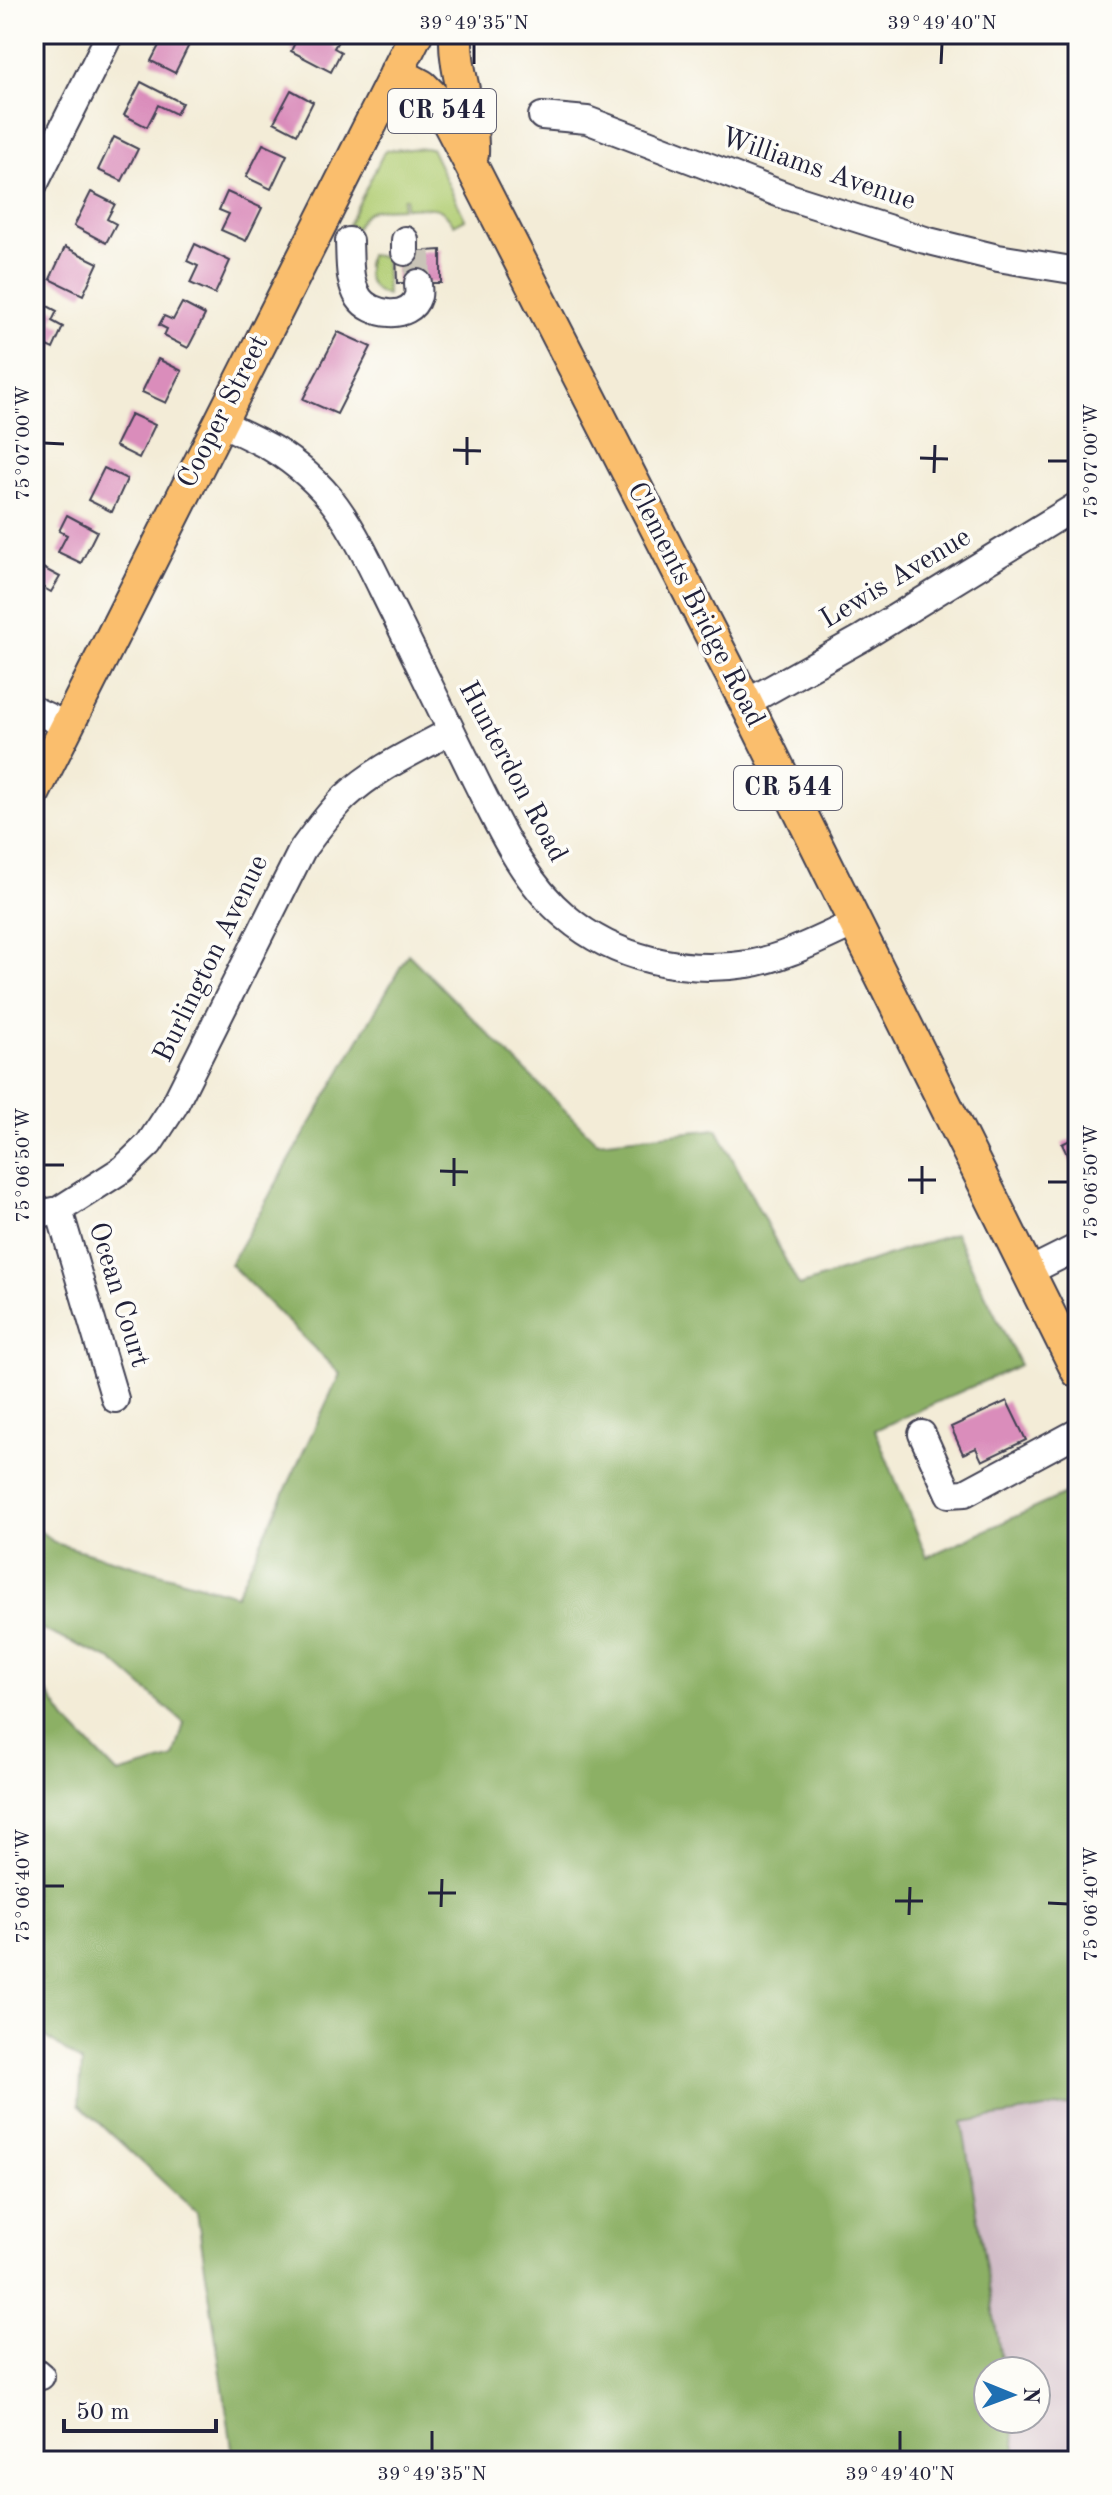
<svg xmlns="http://www.w3.org/2000/svg" width="1112" height="2495" viewBox="0 0 1112 2495" font-family="'Old Standard TT',serif">
  <style>
    .industrial { fill: #d2bdc8 }
    .green { fill: #b1cd73; stroke: #6a7857; stroke-width: 2 }
    .forest { fill: #8cb065; stroke: #576950; stroke-width: 2 }
    .building { fill: #da8dbb }
    .lines { fill: none; stroke-linecap: round; stroke-linejoin: round }
    .minor-tunnel { stroke: #c9c4b8; stroke-width: 26; stroke-dasharray: 26 13; stroke-linecap: butt }
    .minor-casing { stroke: #414052; stroke-width: 30 }
    .major-casing { stroke: #414052; stroke-width: 36 }
    .minor { stroke: #fff; stroke-width: 26 }
    .major { stroke: #fabe6d; stroke-width: 32 }
    .ticks { fill: none; stroke: #22223b; stroke-width: 3 }
    .labels { text-anchor: middle; dominant-baseline: central; stroke-width: 7; stroke-linejoin: round; paint-order: stroke }
    .shield { fill: #fdfcf7; stroke: #646373; stroke-width: 2 }
    .shield-label { font-size: 26px; font-weight: bold; fill: #22223b }
    .street-label { font-size: 28px; fill: #22223b; stroke: #fdfcf7 }
    .neatline { fill: none; stroke: #22223b; stroke-width: 3 }
    .ticks-label { font-size: 20px; text-anchor: middle; fill: #22223b }
  </style>
  <rect width="100%" height="100%" fill="#fdfcf7"/>
  <filter id="ink" filterUnits="userSpaceOnUse"><feTurbulence type="fractalNoise" baseFrequency=".0125" numOctaves="2"/><feDisplacementMap in="SourceGraphic" scale="16" xChannelSelector="R" yChannelSelector="G"/><feConvolveMatrix kernelMatrix="1 2 1 2 8 2 1 2 1" color-interpolation-filters="sRGB"/></filter>
  <filter id="wash" filterUnits="userSpaceOnUse"><feTurbulence type="fractalNoise" baseFrequency=".006" numOctaves="4" result="noise"/><feDisplacementMap in="SourceGraphic" scale="32" xChannelSelector="R" yChannelSelector="G"/><feGaussianBlur stdDeviation="1.8" result="paint"/><feColorMatrix in="noise" values="0 0 0 0 0 0 0 0 0 0 0 0 0 0 0 0 0 1.4 0 .05"/><feComposite in="paint" operator="in"/></filter>
  <g filter="url(#wash)">
    <rect width="100%" height="100%" fill="#f3ecd7"/>
    <path class="industrial" d="M1078,2104V2461H1018L1011,2419H1036V2371H1003L962,2122Z"/>
    <path class="green" d="M431,148L465,219L454,225C441,202 429,208 405,208L406,198H403L402,208C379,210 367,204 356,228L348,225L385,150Z
      M369,255L385,257L387,295C367,291 364,272 369,255Z"/>
    <path class="forest" d="M408,954L597,1142L717,1129L799,1286L955,1233L1020,1365L875,1430L927,1557L1078,1488V2104L962,2122L1003,2371H988V2419H1011L1018,2461H234L197,2213L79,2104L82,2063L34,2028V1673L66,1720L118,1774L174,1758L184,1723L112,1660L34,1626V1526L55,1543L236,1595L340,1374L230,1264Z"/>
    <g id="blocks">
      <path class="building" d="M165,34H178L191,41L175,73L151,61Z
        M299,34L341,36L334,48L341,52L331,72L291,51Z
        M141,82L182,103L176,114L158,105L147,127L124,115Z
        M291,90L313,102L297,134L274,122Z
        M114,137L138,149L122,181L98,170Z
        M263,144L287,155L271,189L246,177Z
        M91,192L115,204L107,219L116,224L106,243L74,226Z
        M227,192L262,208L246,241L221,230L229,214L219,210Z
        M195,244L230,261L215,294L190,283L198,266L187,261Z
        M65,247L98,263L83,295L50,279Z
        M441,250V283H397L396,253Z
        M34,299L57,311L52,321L63,327L53,349L34,340Z
        M182,303L205,315L188,348L164,336L167,329L159,325L164,316L173,320Z
        M338,332L371,347L337,414L303,399Z
        M158,359L182,371L166,403L142,392Z
        M131,414L155,425L139,458L115,446Z
        M104,468L127,479L112,512L88,500Z
        M67,515L97,531L81,563L58,552L67,535L59,531Z
        M41,567L60,577L51,592L34,582Z
        M1078,1136V1165L1073,1167L1062,1144Z
        M1007,1401L1026,1440L982,1461L976,1448L963,1454L951,1427Z"/>
    </g>
  </g>
  <g filter="url(#ink)">
    <use href="#blocks" fill-opacity="0" stroke="#414052" stroke-width="2"/>
    <g class="lines">
      <path class="minor-tunnel" d="M417,251L418,283"/>
      <defs>
        <path id="minor" d="M542,116L587,120L786,196L925,240L998,258L1078,271
          M34,185L110,34
          M349,241C350,260 348,281 359,298C370,315 410,322 418,296C419,292 418,287 418,283
          M405,252V240
          M220,421C237,432 256,439 273,449C296,463 320,484 336,506C359,538 376,577 394,613C421,669 449,725 476,781C500,829 524,882 566,917C615,959 685,974 748,964C785,958 821,938 855,923
          M746,703L862,638L1078,505
          M34,710L68,726
          M59,1210L115,1399
          M34,1215L59,1210L123,1169L149,1144L174,1106L302,850C315,832 329,813 345,797C376,768 415,751 451,731
          M1028,1272L1078,1247
          M922,1434L949,1494L965,1493L1078,1432
          M34,2370L41,2376"/>
        <path id="major" d="M456,34C454,75 474,113 472,154
          M396,72L422,86L438,102L471,165L746,703L1078,1372
          M34,792L416,34"/>
      </defs>
      <use href="#minor" class="minor-casing"/>
      <use href="#major" class="major-casing"/>
      <use href="#minor" class="minor"/>
      <use href="#major" class="major"/>
    </g>
  </g>
  <path class="ticks" d="M474,64V44M941,64L942,44M44,443L64,444M453,450L481,451M920,458L948,459M1048,461H1068M467,465V437M934,473L935,445M44,1165H64M440,1171L468,1172M908,1180H936M1048,1182H1068M454,1186V1158M922,1194V1166M44,1886H64M428,1893H456M895,1901H923M1048,1903L1068,1904M441,1907L442,1879M909,1915L910,1887M432,2451V2431M900,2451V2431"/>
  <g class="labels">
    <g class="shield">
      <rect x="388" y="89" width="108" height="44" rx="6"/>
      <rect x="734" y="766" width="108" height="44" rx="6"/>
    </g>
    <g class="shield-label">
      <text x="442" y="111">CR 544</text>
      <text x="788" y="788">CR 544</text>
    </g>
    <g class="street-label">
      <text transform="translate(818 170) rotate(19)">Williams Avenue</text>
      <text transform="translate(224 412) rotate(-63)">Cooper Street</text>
      <text transform="translate(896 579) rotate(-31)">Lewis Avenue</text>
      <text transform="translate(695 605) rotate(63)">Clements Bridge Road</text>
      <text transform="translate(512 772) rotate(62)">Hunterdon Road</text>
      <text transform="translate(212 959) rotate(-64)">Burlington Avenue</text>
      <text transform="translate(118 1295) rotate(73)">Ocean Court</text>
    </g>
  </g>
  <rect width="1112" height="2495" fill="none" stroke="#fdfcf7" stroke-width="88"/>
  <g transform="translate(1012 2395) rotate(91)"><circle r="38" fill="#fdfcf7" stroke="#a5a5ac" stroke-width="2"/>
  <path d="M0-6L14 30L0 20L-14 30Z" fill="#1f6fb2"/>
  <text y="-12" font-size="22" font-weight="bold" text-anchor="middle" fill="#22223b">N</text>
  </g>
  <path d="M64 2419v12h152v-12" fill="none" stroke="#22223b" stroke-width="4"/>
  <text x="76" y="2419" font-size="24" fill="#22223b" stroke="#fdfcf7" stroke-width="6" paint-order="stroke">50 m</text>
  <rect x="44" y="44" width="1024" height="2407" class="neatline"/>
  <g class="ticks-label">
    <text x="474" y="29">39°49'35"N</text>
    <text x="942" y="29">39°49'40"N</text>
    <text transform="translate(22 443) rotate(-90)" y="7">75°07'00"W</text>
    <text transform="translate(1090 461) rotate(-90)" y="7">75°07'00"W</text>
    <text transform="translate(22 1165) rotate(-90)" y="7">75°06'50"W</text>
    <text transform="translate(1090 1182) rotate(-90)" y="7">75°06'50"W</text>
    <text transform="translate(22 1886) rotate(-90)" y="7">75°06'40"W</text>
    <text transform="translate(1090 1904) rotate(-90)" y="7">75°06'40"W</text>
    <text x="432" y="2480">39°49'35"N</text>
    <text x="900" y="2480">39°49'40"N</text>
  </g>
</svg>
